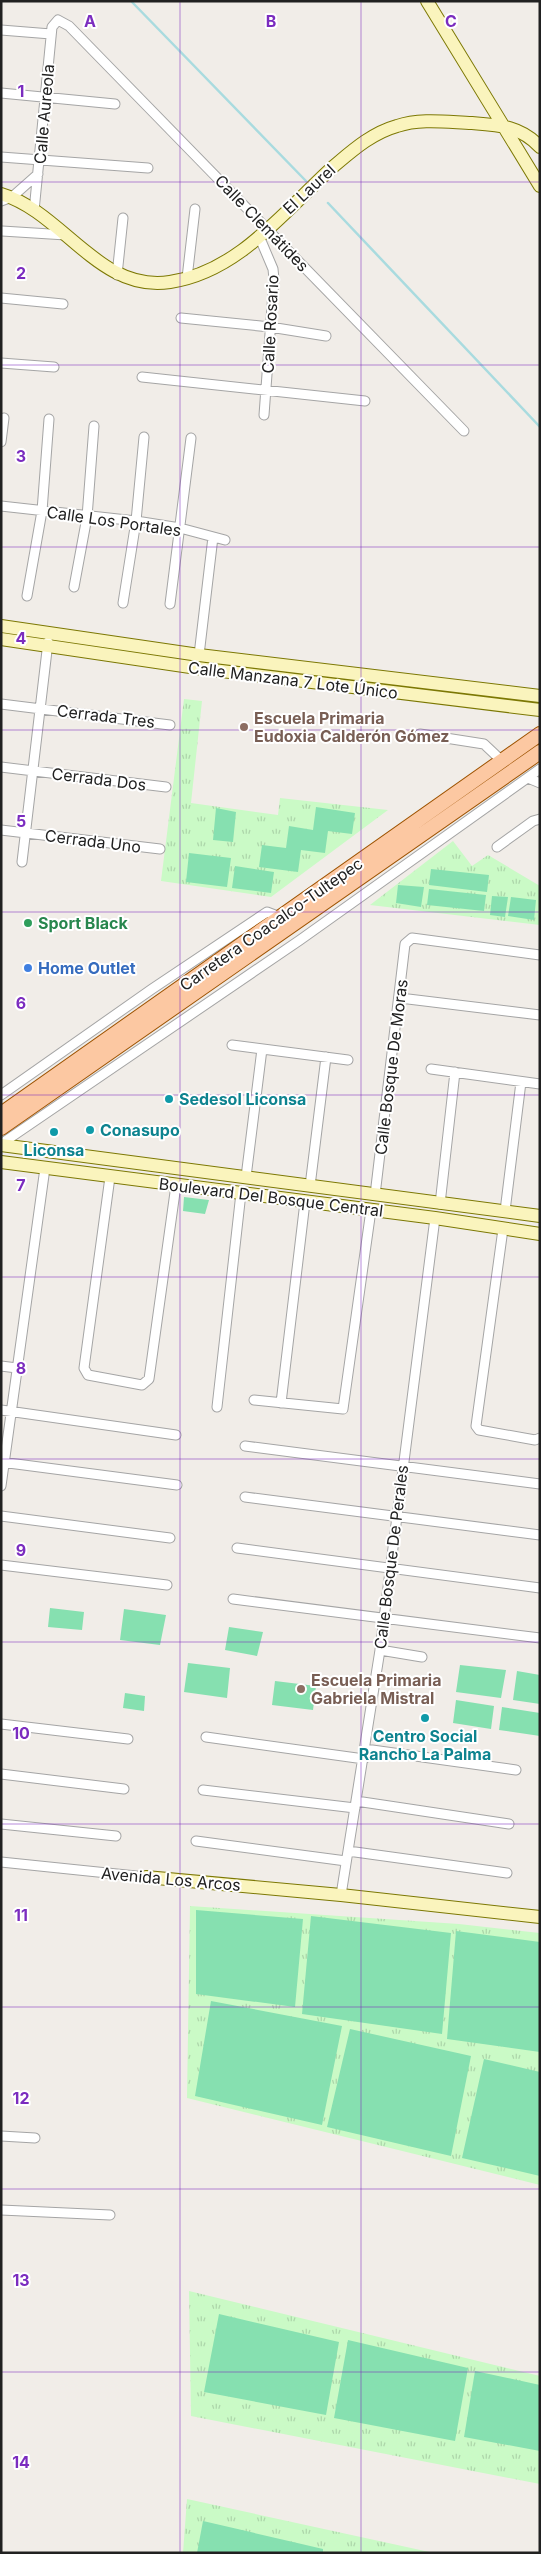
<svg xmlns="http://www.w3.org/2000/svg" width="541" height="2554" viewBox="0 0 541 2554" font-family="Inter,sans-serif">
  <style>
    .park { fill: url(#park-tufts) }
    .pitch { fill: #86e0b0 }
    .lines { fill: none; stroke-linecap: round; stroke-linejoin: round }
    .stream { stroke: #a9dbdf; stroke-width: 2.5 }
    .street-casing { stroke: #a5a5a5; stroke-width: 11 }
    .secondary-casing { stroke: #7c7804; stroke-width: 14 }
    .primary-casing { stroke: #9e5300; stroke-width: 16 }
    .street { stroke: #fff; stroke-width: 9 }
    .secondary { stroke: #faf4bd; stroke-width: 12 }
    .primary { stroke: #fcc8a2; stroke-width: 14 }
    .grid { fill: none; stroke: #7b2cbf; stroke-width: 1; stroke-opacity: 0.55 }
    .education-dot { fill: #8d6e63; stroke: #fff; stroke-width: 2 }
    .leisure-dot { fill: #2e9e5b; stroke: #fff; stroke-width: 2 }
    .shop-dot { fill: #3f7fe0; stroke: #fff; stroke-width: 2 }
    .culture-dot { fill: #0f9aa8; stroke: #fff; stroke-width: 2 }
    .labels { text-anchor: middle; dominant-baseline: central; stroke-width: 4; stroke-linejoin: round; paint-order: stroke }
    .street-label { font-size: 16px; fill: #212121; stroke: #fff }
    .education-label { font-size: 16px; font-weight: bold; fill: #785e54; stroke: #fff; text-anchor: start }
    .leisure-label { font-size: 16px; font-weight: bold; fill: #27864d; stroke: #fff; text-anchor: start }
    .shop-label { font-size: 16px; font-weight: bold; fill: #366cbe; stroke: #fff; text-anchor: start }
    .culture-label { font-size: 16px; font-weight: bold; fill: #0d838f; stroke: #fff; text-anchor: start }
    .grid-label { font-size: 16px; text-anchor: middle; font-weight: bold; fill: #7b2cbf; stroke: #fff; stroke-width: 4; stroke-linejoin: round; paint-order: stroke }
  </style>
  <defs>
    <pattern id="park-tufts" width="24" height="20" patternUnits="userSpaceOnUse" patternTransform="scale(1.25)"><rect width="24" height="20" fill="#cafac6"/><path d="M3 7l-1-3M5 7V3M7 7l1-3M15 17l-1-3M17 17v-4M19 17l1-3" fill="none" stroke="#add6aa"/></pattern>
  </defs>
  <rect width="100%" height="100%" fill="#f1ede8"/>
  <path class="park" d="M184,699L202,701L191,803L278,815L280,798L388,810L271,897L161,881Z
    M453,841L472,866L488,855L540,886V925L370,905Z
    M190,1906L459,1924L540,1933V2185L187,2098Z
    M189,2291L540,2376V2484L191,2416Z
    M187,2499L434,2553H183Z"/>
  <path class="pitch" d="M316,807L355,813L352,834L328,831L325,853L301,850L298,872L259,867L262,845L286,848L289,826L313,830Z
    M216,808L236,812L233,842L213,840Z
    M189,853L231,858L227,887L186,882Z
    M235,866L274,872L271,893L232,888Z
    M431,869L489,875L487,892L429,885Z
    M398,885L424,887L421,907L396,903Z
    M429,889L486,895L484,911L427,905Z
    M492,896L508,897L505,917L490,915Z
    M511,897L536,900L534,920L508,916Z
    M184,1197L209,1200L205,1214L183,1211Z
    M50,1608L84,1612L82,1630L48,1627Z
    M124,1609L166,1615L160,1645L120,1640Z
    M229,1627L263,1632L257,1656L225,1650Z
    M188,1663L230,1668L227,1698L184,1692Z
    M460,1665L506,1670L501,1698L456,1692Z
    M517,1671L540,1675V1704L513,1700Z
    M275,1681L316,1686L313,1710L272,1705Z
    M125,1693L145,1696L144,1711L123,1708Z
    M456,1700L494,1706L491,1729L453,1723Z
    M502,1707L540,1713V1736L499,1730Z
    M196,1910L303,1919L295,2007L196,1994Z
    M311,1916L451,1933L442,2034L302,2014Z
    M456,1931L540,1942V2052L447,2039Z
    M211,2001L342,2026L322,2125L195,2096Z
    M350,2029L471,2056L451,2156L327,2127Z
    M484,2059L540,2072V2176L462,2158Z
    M219,2314L339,2342L326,2415L204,2392Z
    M348,2340L468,2368L455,2441L334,2418Z
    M475,2371L540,2385V2451L464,2437Z
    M203,2521L323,2549V2553H197Z"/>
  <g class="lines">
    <path class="stream" d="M131,1L306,181
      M328,203L540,427"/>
    <defs>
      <path id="street" d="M1,30L51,34
        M1,93L115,104
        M1,157L148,168
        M1,201L12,197L38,174
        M34,211L52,27L58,20L69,26L464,431
        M2,231L66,235
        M259,236L273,269L274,279L264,415
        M117,275L123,218
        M187,278L195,209
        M1,298L63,304
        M181,318L270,327L326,336
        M1,363L54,367
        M142,377L365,401
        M1,442L4,418
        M1,506L136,521L180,528L225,540
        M74,587L87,517L94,426
        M27,596L42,511L49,419
        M123,603L136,521L144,437
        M170,604L191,438
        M199,655L213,537
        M1,704L170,725
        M420,734L484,744L502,761
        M1,767L166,787
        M528,778L540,783
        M1,830L160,849
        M497,847L533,821L540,819
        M22,862L48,642
        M400,998L540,1015
        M232,1045L348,1060
        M431,1069L540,1084
        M1,1095L152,989L267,912L280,917
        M1,1144L300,940L540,769
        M110,1177L84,1368L88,1375L142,1385L149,1379L176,1185
        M246,1177L262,1049
        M310,1186L326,1057
        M375,1195L405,944L412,938L540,955
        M440,1204L455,1072
        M505,1211L521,1082
        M503,1229L476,1426L479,1430L535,1440L540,1438
        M1,1366L17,1368
        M254,1400L343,1409L371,1210
        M281,1403L305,1202
        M217,1407L241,1193
        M1,1410L176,1435
        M245,1446L540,1484
        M1,1462L177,1485
        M1,1486L45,1168
        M245,1497L540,1535
        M1,1516L170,1538
        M237,1548L540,1588
        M1,1565L167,1585
        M233,1599L540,1638
        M380,1650L422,1657
        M1,1724L128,1739
        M206,1737L364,1759
        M365,1749L516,1770
        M1,1774L124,1789
        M203,1790L355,1808
        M356,1801L509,1824
        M1,1824L116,1836
        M196,1841L346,1861
        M348,1851L507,1873
        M1,1862L146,1877
        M341,1895L380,1650L435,1218
        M1,2136L35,2138
        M1,2210L110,2215"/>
      <path id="secondary" d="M427,1L540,186
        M1,194C63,212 99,293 170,282C239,272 285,210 334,166C353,150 372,133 397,126C420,118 447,122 472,123C499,125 521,126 540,147
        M1,626L199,655L540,696
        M1,639L197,668L540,710
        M1,1145L540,1216
        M1,1162L435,1218L540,1234
        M146,1877L341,1895L540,1917"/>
      <path id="primary" d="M1,1114L540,734
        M1,1128L540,752"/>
    </defs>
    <use href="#street" class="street-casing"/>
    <use href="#secondary" class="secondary-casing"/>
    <use href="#primary" class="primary-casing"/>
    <use href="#street" class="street"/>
    <use href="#secondary" class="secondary"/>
    <use href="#primary" class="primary"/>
  </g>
  <path class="grid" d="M180,1V2553M361,1V2553M1,182H540M1,365H540M1,547H540M1,730H540M1,912H540M1,1095H540M1,1277H540M1,1459H540M1,1642H540M1,1824H540M1,2007H540M1,2189H540M1,2372H540"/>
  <g class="education-dot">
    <circle cx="244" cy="727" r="5"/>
    <circle cx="301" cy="1689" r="5"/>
  </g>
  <circle class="leisure-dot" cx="28" cy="923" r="5"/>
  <circle class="shop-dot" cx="28" cy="968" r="5"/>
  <g class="culture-dot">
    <circle cx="169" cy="1099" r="5"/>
    <circle cx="90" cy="1130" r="5"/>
    <circle cx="54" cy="1132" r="5"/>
    <circle cx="425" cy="1718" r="5"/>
  </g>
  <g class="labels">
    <g class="street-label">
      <text transform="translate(44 114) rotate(-85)">Calle Aureola</text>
      <text transform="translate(309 189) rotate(-43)">El Laurel</text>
      <text transform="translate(262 223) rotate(46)">Calle Clemátides</text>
      <text transform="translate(270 324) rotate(-87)">Calle Rosario</text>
      <text transform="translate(114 521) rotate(8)">Calle Los Portales</text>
      <text transform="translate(293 680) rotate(7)">Calle Manzana 7 Lote Único</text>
      <text transform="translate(106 716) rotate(7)">Cerrada Tres</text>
      <text transform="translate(99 779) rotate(7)">Cerrada Dos</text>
      <text transform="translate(93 841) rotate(7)">Cerrada Uno</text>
      <text transform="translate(271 924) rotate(-35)">Carretera Coacalco-Tultepec</text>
      <text transform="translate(391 1067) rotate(-83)">Calle Bosque De Moras</text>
      <text transform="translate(271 1197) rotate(7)">Boulevard Del Bosque Central</text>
      <text transform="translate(391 1557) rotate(-83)">Calle Bosque De Perales</text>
      <text transform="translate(171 1879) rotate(5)">Avenida Los Arcos</text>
    </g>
    <g class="education-label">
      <text x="254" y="718">Escuela Primaria<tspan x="254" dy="18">Eudoxia Calderón Gómez</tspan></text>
      <text x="311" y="1680">Escuela Primaria<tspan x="311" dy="18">Gabriela Mistral</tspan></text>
    </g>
    <g class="leisure-label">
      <text x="38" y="923">Sport Black</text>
    </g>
    <g class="shop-label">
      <text x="38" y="968">Home Outlet</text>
    </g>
    <g class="culture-label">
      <text x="179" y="1099">Sedesol Liconsa</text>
      <text x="100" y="1130">Conasupo</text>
      <text x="54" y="1150" text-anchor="middle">Liconsa</text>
      <text x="425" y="1736" text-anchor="middle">Centro Social<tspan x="425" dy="18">Rancho La Palma</tspan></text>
    </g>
  </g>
  <g class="grid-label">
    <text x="90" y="27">A</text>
    <text x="271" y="27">B</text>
    <text x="451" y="27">C</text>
    <text x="21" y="97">1</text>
    <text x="21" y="279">2</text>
    <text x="21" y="462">3</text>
    <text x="21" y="644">4</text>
    <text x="21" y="827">5</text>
    <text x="21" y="1009">6</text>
    <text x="21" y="1191">7</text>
    <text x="21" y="1374">8</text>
    <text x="21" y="1556">9</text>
    <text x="21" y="1739">10</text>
    <text x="21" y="1921">11</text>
    <text x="21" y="2104">12</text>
    <text x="21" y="2286">13</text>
    <text x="21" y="2468">14</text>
  </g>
  <rect width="541" height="2554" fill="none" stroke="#212121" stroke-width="5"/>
</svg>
